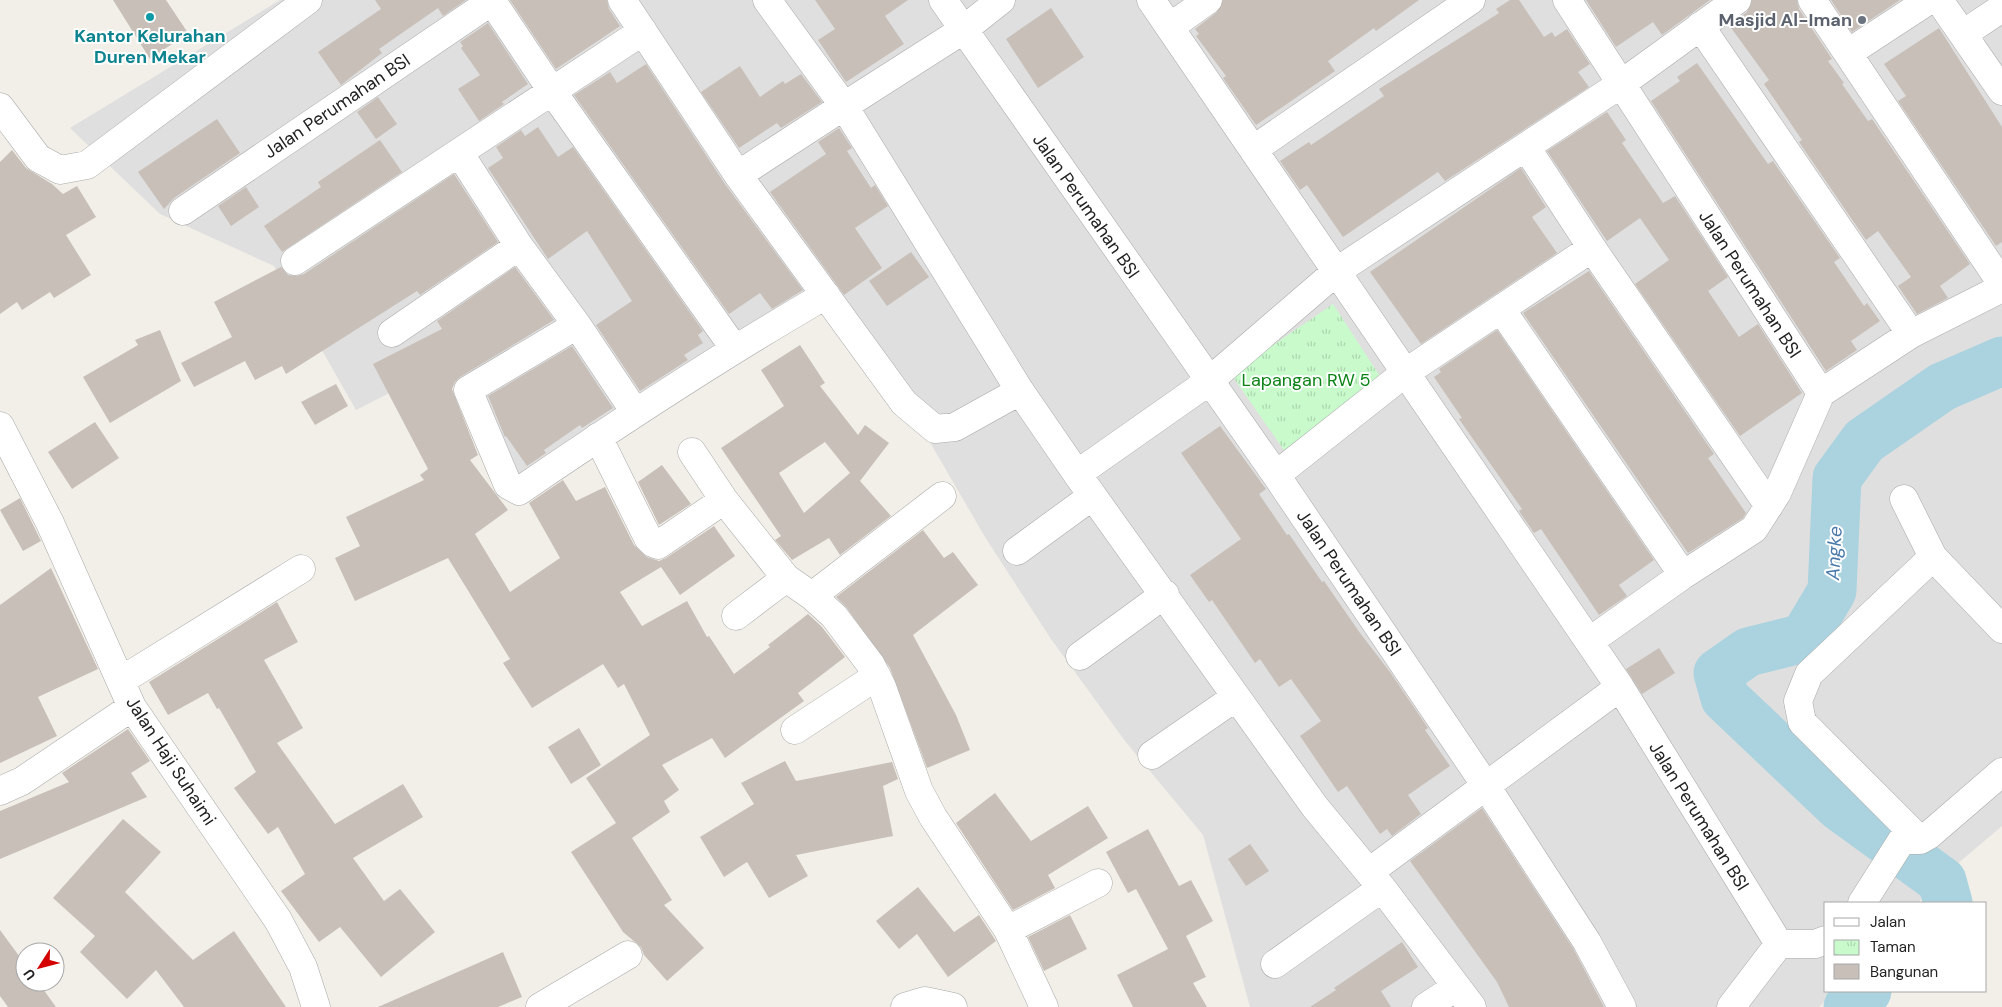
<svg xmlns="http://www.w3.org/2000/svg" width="2002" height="1007" viewBox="0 0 2002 1007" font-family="'DM Sans',sans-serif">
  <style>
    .residential { fill: #e0dfdf }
    .park { fill: url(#park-tufts) }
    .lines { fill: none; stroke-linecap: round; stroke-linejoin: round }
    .river { stroke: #aad3df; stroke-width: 49 }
    .building { fill: #c7bfb8; fill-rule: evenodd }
    .street-casing { stroke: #a9a9a9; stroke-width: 29 }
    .street { stroke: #fff; stroke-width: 28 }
    .culture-dot { fill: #0f9aa8; stroke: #fff; stroke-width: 2 }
    .worship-dot { fill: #6b7280; stroke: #fff; stroke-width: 2 }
    .labels { text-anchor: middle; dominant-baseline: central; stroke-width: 4; stroke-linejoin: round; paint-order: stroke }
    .worship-label { font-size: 18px; font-weight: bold; fill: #5b616d; stroke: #fff; text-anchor: end }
    .culture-label { font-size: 18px; font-weight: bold; fill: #0d838f; stroke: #fff }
    .street-label { font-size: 18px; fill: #222; stroke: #fff }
    .park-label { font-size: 18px; fill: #0c8416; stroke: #fff }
    .water-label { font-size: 19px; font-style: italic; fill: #4a7aab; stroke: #fff }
  </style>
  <defs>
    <pattern id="park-tufts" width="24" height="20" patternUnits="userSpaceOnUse" patternTransform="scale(1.25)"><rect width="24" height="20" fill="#c8facc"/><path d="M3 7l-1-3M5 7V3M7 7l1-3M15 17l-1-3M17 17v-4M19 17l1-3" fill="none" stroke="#acd6af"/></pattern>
  </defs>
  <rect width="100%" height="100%" fill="#f2efe9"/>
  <path class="residential" d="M280,0H2002V826L1956,865L1927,843L1884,849L1912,873L1923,896L1919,903H1826V991H1836L1819,1007H1250L1203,835L1125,741L1051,639L985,537L917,420L822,302L518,485L450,362L356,410L274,266L160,214L70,128Z"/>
  <path class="park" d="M1333,304L1385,384L1286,453L1231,374Z"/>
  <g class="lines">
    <path class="river" d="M1948,903L1942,881L1840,807L1725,698L1718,673L1748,652L1804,638L1832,591L1837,478L1864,441L1942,387L2002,361
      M1848,1007L1867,991"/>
  </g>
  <path class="building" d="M113,0H166L188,33L150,59Z
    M375,0H466L443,16L438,8L379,49L382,53L341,85L318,52L381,9Z
    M510,0H607L609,9L620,26L556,69Z
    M815,0H908L885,16L904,44L846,82L818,40L835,29Z
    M1223,0H1419L1376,31L1374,28L1328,61L1335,71L1256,125L1223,78L1226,76L1196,36L1199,34L1195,29L1217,12Z
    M1510,0H1519L1544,37L1552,32L1555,37L1567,29L1590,64L1578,72L1589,87L1445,181L1438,172L1343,237L1307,185L1300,190L1280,161L1309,142L1311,145L1384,96L1379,89L1499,13L1496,9Z
    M1586,0H1710L1662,35L1653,22L1616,47Z
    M1752,0H1797L1799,9L1832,59L1828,61L1844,83L1842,84L1868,121L1872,119L1970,264L1940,286L1948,298L1917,314L1898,286L1911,277L1878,231L1866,240L1799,142L1802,140L1764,84L1769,80L1729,25L1747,12Z
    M1831,0H1900L1852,32Z
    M1051,8L1084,57L1038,88L1006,39Z
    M488,23L528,84L502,102L504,104L479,121L458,89L480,75L461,48L463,46L460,42Z
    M1939,28L2002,127V242L1996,246L1898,101L1906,96L1884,64Z
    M1697,63L1768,164L1773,161L1840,258L1834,262L1864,306L1867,303L1880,321L1851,341L1857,350L1826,371L1651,101L1680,81L1677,77Z
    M646,64L725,184L803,290L772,309L760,293L729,314L574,95L610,72L617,83Z
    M740,66L760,97L783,81L785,84L801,74L822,102L781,128L777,123L739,148L701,92Z
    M378,97L397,124L376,139L357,112Z
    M1607,112L1626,140L1622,143L1663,203L1675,196L1728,277L1708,291L1739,337L1758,324L1802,393L1740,436L1635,284L1669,260L1640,218L1607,241L1547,151Z
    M217,119L240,153L174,198L164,209L138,172Z
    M538,127L558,157L573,147L703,331L698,335L703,343L684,355L688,360L640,391L596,325L632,301L587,231L548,259L488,168L503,158L496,147L521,130L525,136Z
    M839,128L852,148L847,151L871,188L875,185L888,206L855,228L882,268L844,295L770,192L826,154L818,142Z
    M380,140L402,172L282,252L264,226L321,187L318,182Z
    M12,150L26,168L52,184L63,194L77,186L96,217L66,235L91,275L54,298L50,292L22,310L17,302L0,314V162Z
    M1521,168L1546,207L1532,217L1557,253L1421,344L1370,272Z
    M454,174L498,242L420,295L417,291L286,374L282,366L255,380L245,361L194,387L181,363L232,337L214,302L281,267L288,275L296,276L304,274Z
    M246,187L259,207L231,226L218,206Z
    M911,252L929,277L887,306L869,281Z
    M515,267L554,320L460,377L455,382L452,389L478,455L470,460L508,510L475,534L510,592L560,558L529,503L563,480L576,501L605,487L634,545L647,557L659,561L666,558L714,526L735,556L680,595L661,567L620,592L642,626L687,601L707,637L709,636L734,674L770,647L768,645L808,614L822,627L845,657L798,693L804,701L725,758L712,738L662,765L679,790L664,801L670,812L632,838L672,900L664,905L704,948L667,981L644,955L641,947L623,932L571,852L616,823L586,778L650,735L624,684L618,688L603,664L532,708L503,663L510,659L448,558L355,601L335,558L360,546L346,517L424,480L420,475L428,469L373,364L442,329L437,321Z
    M1589,271L1714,454L1708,458L1746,513L1743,518L1688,553L1523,313Z
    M160,330L181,381L110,423L83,377L138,345L135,340Z
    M1497,330L1654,560L1619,585L1627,596L1599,615L1541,529L1534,533L1519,511L1522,509L1459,419L1462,418L1434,377L1441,372L1439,369Z
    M800,345L825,383L820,386L858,435L865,425L889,443L860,481L891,516L840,555L829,538L792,560L775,540L781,536L721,448L784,406L761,370ZM825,442L850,473L804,513L779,473Z
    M572,346L613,408L582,428L580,425L544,450L546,453L527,466L506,436L505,437L488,396Z
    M336,384L348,406L315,425L301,402Z
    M95,422L119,458L72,489L48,452Z
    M1220,426L1266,489L1259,494L1287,535L1289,534L1322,582L1324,581L1360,633L1390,672L1428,728L1425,730L1450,766L1408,795L1421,814L1392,836L1387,829L1380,834L1347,786L1338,792L1300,736L1321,721L1291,679L1279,687L1260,659L1255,663L1212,600L1209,602L1190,575L1241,539L1181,453Z
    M662,465L691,504L659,525L638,482Z
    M20,498L41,541L23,551L0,510Z
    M923,530L944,558L953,552L978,585L913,635L956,715L970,750L927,768L890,668L846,607L836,597Z
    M51,568L98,669L38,697L57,736L0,763V605Z
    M277,602L298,642L264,660L303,728L277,743L335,824L403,784L423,817L353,858L384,901L400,889L435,932L381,977L340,927L319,942L281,891L305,874L278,827L268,834L234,788L256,772L219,708L217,709L208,693L168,715L149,682Z
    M1659,648L1675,673L1642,694L1626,669Z
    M579,728L601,765L571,784L548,747Z
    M128,729L150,761L131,773L147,797L0,859V811L69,782L62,773Z
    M785,761L796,781L892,762L898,779L883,786L893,836L796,855L808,876L769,898L747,862L724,877L700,837L754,804L741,783Z
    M995,793L1031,841L1088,806L1108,838L1048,875L1055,888L1013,910L956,823Z
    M1482,808L1574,950L1604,1007H1509L1497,982L1410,861Z
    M123,819L161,852L125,892L193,960L234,931L286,1007H184L156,970L127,999L80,952L95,936L53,898Z
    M1148,829L1179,886L1191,880L1213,921L1186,936L1206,977L1193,983L1207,1007H1133L1117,975L1168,949L1136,889L1128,893L1106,852Z
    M1250,844L1269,871L1246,886L1228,859Z
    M918,887L954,932L979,915L996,941L948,977L917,934L899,949L876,921Z
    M1070,915L1087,949L1044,971L1028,937Z
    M0,930L25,964V982H38L56,1007H8L0,996Z
    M1402,942L1418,967L1381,991L1391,1007H1310L1336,990L1334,988Z
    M503,952L522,997L498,1007H378Z"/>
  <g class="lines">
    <defs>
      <path id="street" d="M622,0L738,175L904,403L935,429L955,427L1020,391
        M943,0L1276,475L1486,786L1587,942L1622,1007
        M1001,0L963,30L844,106L1020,391L1077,474
        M1151,0L1620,687
        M1567,0L1821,393
        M1812,0L2002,284
        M1939,0L2002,91
        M1700,26L1911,334
        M1170,27L1208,0
        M1963,34L2002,8
        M1848,53L1929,0
        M0,107L38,158L60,170L87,165L308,0
        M1526,147L1592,248L1769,506
        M1254,149L1471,0
        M460,154L519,246L577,325L635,412
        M738,175L844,106L767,0
        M183,211L492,1L552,91L734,348
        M295,261L643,31
        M1501,309L1683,575
        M577,325L468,390L508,485L519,491C620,422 720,356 826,295
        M392,333L519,246
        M1821,393L1911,334L2002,288
        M0,426L50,523L132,707L278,920L303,967L316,1007
        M598,437L648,538L653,543L658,545L724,500
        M692,452L724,500L786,578L812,596L834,616L871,665L882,687L919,791L933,817L1008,930L1044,1007
        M1276,475L1405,373L1592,248
        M1904,499L1933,557L2002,629
        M1017,551L1091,497
        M812,596L942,496
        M736,616L786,578
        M1590,641L1683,575L1754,529L1777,493L1821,393
        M1080,656L1165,594
        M122,680L301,569
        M795,730L877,676
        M1152,755L1236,697
        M0,791L22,781L132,707
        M1920,840L1802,722L1798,701L1809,674L1933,557
        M1369,872L1620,687L1779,944L1731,1007
        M1862,903L1902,840H1920L1929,835L2002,772
        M1008,930L1098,883
        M1779,944H1815L1826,940
        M1275,964L1382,888
        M540,1007L628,955
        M905,1007L925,1001L953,1007
        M1426,1007L1456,987
        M1472,1007L1382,888L1315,807L1077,474L1208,382L1337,271L1621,84L1737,0"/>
    </defs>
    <use href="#street" class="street-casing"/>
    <use href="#street" class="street"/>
  </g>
  <circle class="culture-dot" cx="150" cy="17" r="5"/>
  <circle class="worship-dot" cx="1862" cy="20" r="5"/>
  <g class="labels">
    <g class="worship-label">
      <text x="1852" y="20">Masjid Al-Iman</text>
    </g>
    <g class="culture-label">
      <text x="150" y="36">Kantor Kelurahan<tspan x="150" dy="21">Duren Mekar</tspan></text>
    </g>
    <g class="street-label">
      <text transform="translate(337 106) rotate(-34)">Jalan Perumahan BSI</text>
      <text transform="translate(1086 206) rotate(55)">Jalan Perumahan BSI</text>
      <text transform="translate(1750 284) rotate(57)">Jalan Perumahan BSI</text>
      <text transform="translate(1349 583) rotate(56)">Jalan Perumahan BSI</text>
      <text transform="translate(171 761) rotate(57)">Jalan Haji Suhaimi</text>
      <text transform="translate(1699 816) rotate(58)">Jalan Perumahan BSI</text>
    </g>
    <g class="park-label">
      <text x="1306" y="380">Lapangan RW 5</text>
    </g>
    <g class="water-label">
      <text transform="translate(1834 553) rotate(-87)">Angke</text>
    </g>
  </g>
  <rect x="1824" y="902" width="162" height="90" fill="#ffffff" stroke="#a7a7a7"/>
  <rect x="1834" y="918" width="25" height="8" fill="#ffffff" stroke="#a7a7a7"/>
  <text x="1870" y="927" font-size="15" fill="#222222">Jalan</text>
  <rect x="1834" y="940" width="25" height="15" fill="url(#park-tufts)" stroke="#a7a7a7"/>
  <text x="1870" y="952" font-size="15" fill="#222222">Taman</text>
  <rect x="1834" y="964" width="25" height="15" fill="#c7bfb8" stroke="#a7a7a7"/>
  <text x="1870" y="977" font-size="15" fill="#222222">Bangunan</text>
  <g transform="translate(40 967) rotate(234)"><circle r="24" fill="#ffffff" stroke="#a7a7a7"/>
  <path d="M0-4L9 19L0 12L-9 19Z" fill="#d40000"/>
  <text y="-8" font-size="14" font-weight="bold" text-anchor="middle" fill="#222222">U</text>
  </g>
</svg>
